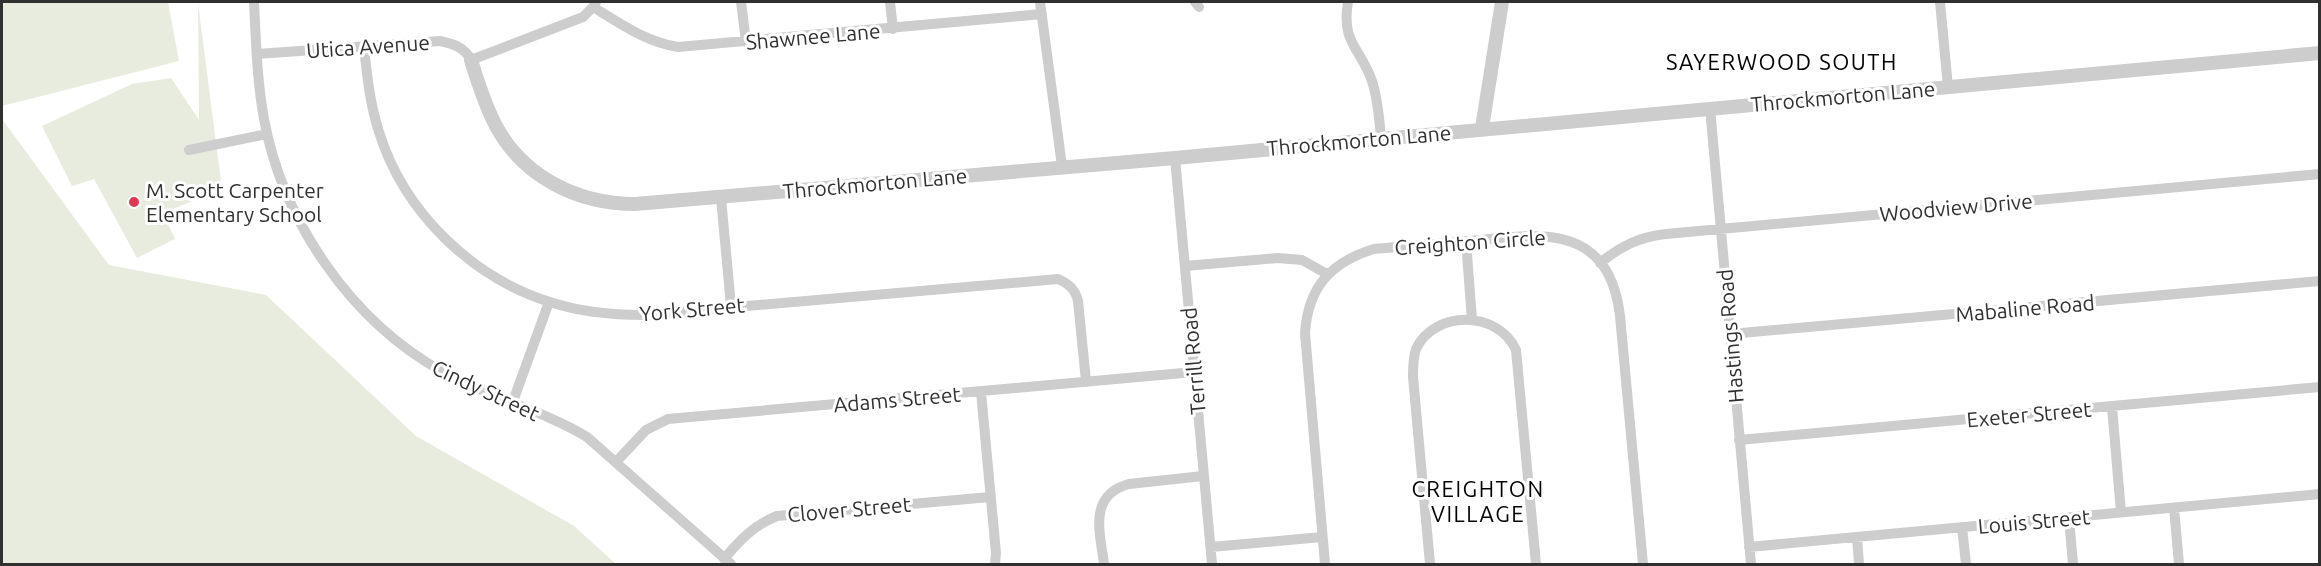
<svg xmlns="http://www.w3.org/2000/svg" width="2321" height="566" viewBox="0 0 2321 566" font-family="Ubuntu,sans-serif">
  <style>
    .green { fill: #e7ecdf }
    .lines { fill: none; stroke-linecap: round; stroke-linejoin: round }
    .minor { stroke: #cdcdcd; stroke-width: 10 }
    .tertiary { stroke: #cdcdcd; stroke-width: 14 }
    .poi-dot { fill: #df3a51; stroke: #fff; stroke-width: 2 }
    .labels { text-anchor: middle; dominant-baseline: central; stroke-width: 6; stroke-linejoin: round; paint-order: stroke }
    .street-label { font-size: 21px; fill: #303030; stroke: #fff }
    .poi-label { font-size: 21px; fill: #303030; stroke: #fff; text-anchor: start }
    .neighbourhood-label { font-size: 22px; letter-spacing: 1.5px; fill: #000; stroke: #fff }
  </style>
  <rect width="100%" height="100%" fill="#fff"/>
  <path class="green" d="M2,2H168L179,61L2,106Z
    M198,3L222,189L163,213L175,239L137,258L94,179L72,186L42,126L132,84L171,78L199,120Z
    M2,119L109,265L266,295L416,436L574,526L616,564H2Z"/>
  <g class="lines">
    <path class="minor" d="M254,2C256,41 257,81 264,119C283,222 351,321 443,372C489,398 543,410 587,437L731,564
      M741,2L746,42
      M890,2L893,29
      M1040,2L1062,166
      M1195,2L1199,7
      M1348,2C1341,43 1360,47 1372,81C1378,99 1379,118 1381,137
      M1940,2L1948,87
      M593,7C621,24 646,42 678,47L1042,14
      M364,47C367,76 370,104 379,132C404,212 471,277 550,302C580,312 612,315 644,315L1058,279C1069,284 1075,289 1078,301L1086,381
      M257,54L440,41C454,44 464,47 471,60L583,17L593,7L596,2
      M1710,108L1751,564
      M189,150L267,134
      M1175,158L1212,564
      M721,198L731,306
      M1466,241L1472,320
      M1600,263C1621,246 1639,237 1666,234L2320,174
      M1185,266L1278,258L1302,260L1327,274
      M1730,334L2320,281
      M981,392L996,553L995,564
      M512,404L549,302
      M2112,407L2121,512
      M1739,440L2320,387
      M616,462L646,430L668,419L1194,372
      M2174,508L2179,564
      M2069,518L2073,564
      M1962,527L1966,564
      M1857,537L1859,564
      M1211,547L1322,537
      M1749,547L2320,494
      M724,559C740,540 754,525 777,516L990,497
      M1104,564C1100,532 1088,495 1129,484L1203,476
      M1325,564L1305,333C1308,287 1331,262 1374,249C1406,246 1438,244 1470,241C1541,233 1609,223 1620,316L1643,564
      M1430,564L1413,377C1413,368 1413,358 1416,349C1434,310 1498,310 1516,350L1536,564"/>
    <path class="tertiary" d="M471,60C478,83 485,105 496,126C524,178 579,204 635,204L1175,158L2320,53
      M1482,128L1502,2"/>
  </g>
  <circle class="poi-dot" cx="134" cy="202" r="6"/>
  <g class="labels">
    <g class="street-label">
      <text transform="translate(813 36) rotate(-5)">Shawnee Lane</text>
      <text transform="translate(368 46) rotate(-4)">Utica Avenue</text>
      <text transform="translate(1843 96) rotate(-5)">Throckmorton Lane</text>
      <text transform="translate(1359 140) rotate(-5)">Throckmorton Lane</text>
      <text transform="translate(875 183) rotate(-5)">Throckmorton Lane</text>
      <text transform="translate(1956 207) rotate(-5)">Woodview Drive</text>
      <text transform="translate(1470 242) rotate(-4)">Creighton Circle</text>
      <text transform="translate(2025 308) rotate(-5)">Mabaline Road</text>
      <text transform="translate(692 309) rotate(-5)">York Street</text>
      <text transform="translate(1730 336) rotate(-95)">Hastings Road</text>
      <text transform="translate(1193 361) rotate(-95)">Terrill Road</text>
      <text transform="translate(486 390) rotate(25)">Cindy Street</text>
      <text transform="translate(897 399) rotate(-5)">Adams Street</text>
      <text transform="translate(2029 414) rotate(-5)">Exeter Street</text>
      <text transform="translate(849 509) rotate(-5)">Clover Street</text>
      <text transform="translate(2034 521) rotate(-5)">Louis Street</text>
    </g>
    <g class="poi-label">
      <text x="146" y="190">M. Scott Carpenter<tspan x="146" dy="24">Elementary School</tspan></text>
    </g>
    <g class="neighbourhood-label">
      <text x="1782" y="61">SAYERWOOD SOUTH</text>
      <text x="1478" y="488">CREIGHTON<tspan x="1478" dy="25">VILLAGE</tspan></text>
    </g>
  </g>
  <rect width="2321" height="566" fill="none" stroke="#303030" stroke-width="6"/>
</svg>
